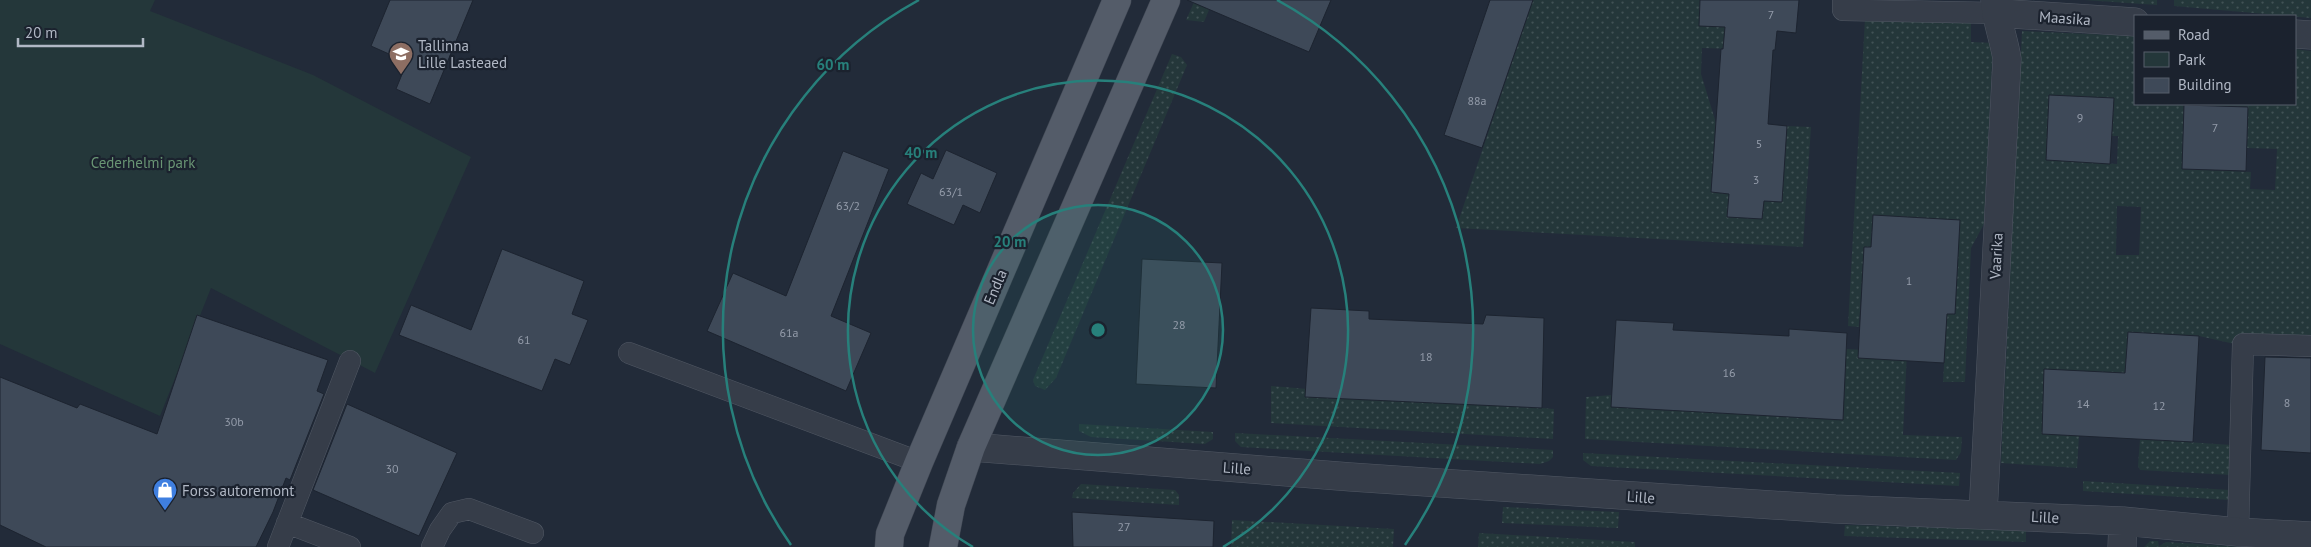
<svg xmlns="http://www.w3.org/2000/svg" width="2311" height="547" viewBox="0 0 2311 547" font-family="'PT Sans',sans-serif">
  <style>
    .grass { fill: url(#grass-dots); fill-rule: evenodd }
    .park { fill: #24373a }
    .building { fill: #3e4958; stroke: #1d2430 }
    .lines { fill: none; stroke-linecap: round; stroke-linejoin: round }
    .service-casing { stroke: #515864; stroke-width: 22 }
    .minor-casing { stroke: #515864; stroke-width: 29 }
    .primary-casing { stroke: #3f4652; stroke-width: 29 }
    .service { stroke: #363d49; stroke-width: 21 }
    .minor { stroke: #363d49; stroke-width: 28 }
    .primary { stroke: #545c69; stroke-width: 28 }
    .ring { fill: none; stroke: #27807b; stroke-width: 2.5 }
    .labels { text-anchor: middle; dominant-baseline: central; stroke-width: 4.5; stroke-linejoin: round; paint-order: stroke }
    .number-label { font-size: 12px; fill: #949caa }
    .street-label { font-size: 15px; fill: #b1b8c5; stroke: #1b222e }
    .poi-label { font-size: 15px; fill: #b1b8c5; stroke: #1b222e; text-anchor: start }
    .park-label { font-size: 15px; fill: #699574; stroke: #1b222e }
    .centre { fill: #27807b; stroke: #1b222e; stroke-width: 2.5 }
    .ring-label { font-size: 15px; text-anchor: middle; font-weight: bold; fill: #27807b; stroke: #1b222e; stroke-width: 4.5; stroke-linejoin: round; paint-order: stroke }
  </style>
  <defs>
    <pattern id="grass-dots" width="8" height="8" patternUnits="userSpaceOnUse" patternTransform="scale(1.25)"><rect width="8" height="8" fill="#24373a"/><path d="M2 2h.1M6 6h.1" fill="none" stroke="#415255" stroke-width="1.8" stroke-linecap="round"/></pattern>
  </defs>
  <rect width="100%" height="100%" fill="#222b39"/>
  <path class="grass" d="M1195,0H1213L1204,22L1186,20Z
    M1533,0H1726L1725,27L1743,29L1736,49L1702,48L1701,74L1716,123L1711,192L1729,194L1727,217L1762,219L1764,201L1782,202L1787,126L1811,127L1803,247L1456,228Z
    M2084,0H2157V5Z
    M2174,0H2311V18L2174,6Z
    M1865,18L1971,21V42L1993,43L1984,224L1971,248L1965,382H1943L1947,314H1955L1959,220L1873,215L1871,247H1864L1859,327L1848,326Z
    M2022,31L2135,36V104H2295V49L2311,51V354L2266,351L2199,336L2128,332L2125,373L2045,369L2079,436L2077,468L2001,463ZM2049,95L2114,98L2112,136H2118L2117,164L2046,160ZM2184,105L2248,107L2247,148L2277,149L2275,190L2250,189L2251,172L2182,169ZM2117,206L2141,207L2139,255H2116Z
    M1172,54L1181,57L1187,65L1056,378L1045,390L1035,386L1033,380Z
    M1846,349L1907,352L1903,435L1962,437L1961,452L1956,460L1585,439L1586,397L1612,395V407L1843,420Z
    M1271,386L1554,409L1553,439L1271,423Z
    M1079,424L1213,432V439L1205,444L1091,437L1079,431Z
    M1235,433L1553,450V457L1549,461L1540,464L1241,447L1235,441Z
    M2140,439L2232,445L2231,475L2140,470L2138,466Z
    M1583,453L1960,473L1959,486L1591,466L1583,460Z
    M2083,481L2230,490L2229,500L2083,491Z
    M1081,484L1175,490L1179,495V505L1072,498L1073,493Z
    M1503,507L1619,512L1618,528L1502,523Z
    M1232,520L1394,529L1393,547H1231Z
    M1845,525L2026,530V542L1844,536Z
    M1479,533L1635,542V547H1478Z
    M2150,541H2158L2159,546L2166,542L2243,547H2144Z"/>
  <path class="park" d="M0,0H155L150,11L313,75L471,157L375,373L211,288L160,416L0,344Z"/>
  <path class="building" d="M390,0H473L430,104L396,89L407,62L371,46Z
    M1187,0H1331L1309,52Z
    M1490,0H1533L1482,148L1444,135Z
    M1700,0H1799L1796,33L1777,31L1775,50H1773L1768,124L1787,126L1782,202L1764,201L1762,219L1727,217L1729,194L1711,192L1721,49H1723L1725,27L1699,26Z
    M2049,95L2114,98L2110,164L2046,160Z
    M2184,105L2248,107L2246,171L2182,169Z
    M946,150L997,173L980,213L963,205L954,225L907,204L921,173L933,179Z
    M843,151L889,169L831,316L871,333L846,391L707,331L733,273L786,296Z
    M1873,215L1960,220L1955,314H1947L1944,363L1858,358L1864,247H1871Z
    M502,249L584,281L572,314L588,320L570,365L555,359L542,391L399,335L411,305L471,330Z
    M1142,259L1222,263L1216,388L1136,384Z
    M1311,308L1369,311V319L1483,324L1486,315L1544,318L1542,408L1305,397Z
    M197,315L328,360L317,391L324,394L290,480L286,478L273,512L256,547H46L0,525V377L77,408L80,404L157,434Z
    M1616,320L1674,323L1673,330L1789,336V329L1847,333L1843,420L1611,407Z
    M2128,332L2199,336L2193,442L2042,434L2044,369L2125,373Z
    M2265,357L2311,358V453L2261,450Z
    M347,404L457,453L419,536L313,490Z
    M1072,512L1214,521L1213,547H1073Z"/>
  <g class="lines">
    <defs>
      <path id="service" d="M1843,0V10L1996,13
        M629,353L919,462
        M287,523L350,547
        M2238,532L2243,344L2311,346
        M278,547L350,361
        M432,547L440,530L452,513L469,509L533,533"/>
      <path id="minor" d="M1996,13L2135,22
        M2295,34L2311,35
        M971,447L1351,477L1650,497L1835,509L2123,521L2238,532L2311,536
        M1983,514L2007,59C2004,39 1996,20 1995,0
        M2122,547L2123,521"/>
      <path id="primary" d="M889,547L890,534L919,462L1117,0
        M943,547L951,505L971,447L1166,0"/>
    </defs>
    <use href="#service" class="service-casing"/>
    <use href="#minor" class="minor-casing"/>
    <use href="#primary" class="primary-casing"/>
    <use href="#service" class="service"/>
    <use href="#minor" class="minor"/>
    <use href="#primary" class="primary"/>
  </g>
  <circle cx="1098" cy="330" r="125" fill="#27807b" fill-opacity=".12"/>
  <g class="ring">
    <circle cx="1098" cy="330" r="125"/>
    <path d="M973 547A250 250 0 1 1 1223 547"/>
    <path d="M791 545A375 375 0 0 1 919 0M1277 0A375 375 0 0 1 1405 545"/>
  </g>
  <defs>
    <symbol id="school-pin" viewBox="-11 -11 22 30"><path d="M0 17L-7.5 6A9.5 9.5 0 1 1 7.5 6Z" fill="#8d6e63" stroke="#1b222e"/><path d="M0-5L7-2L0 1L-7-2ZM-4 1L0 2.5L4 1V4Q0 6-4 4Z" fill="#fff"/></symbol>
    <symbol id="shop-pin" viewBox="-11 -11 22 30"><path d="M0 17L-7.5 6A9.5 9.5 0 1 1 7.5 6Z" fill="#3f7fe0" stroke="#1b222e"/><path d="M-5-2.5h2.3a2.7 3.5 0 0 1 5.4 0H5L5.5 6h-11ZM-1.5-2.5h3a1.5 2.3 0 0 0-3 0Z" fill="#fff"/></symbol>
  </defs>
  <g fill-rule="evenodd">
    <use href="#school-pin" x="387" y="40" width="28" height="38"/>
    <use href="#shop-pin" x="151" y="476" width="28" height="38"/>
  </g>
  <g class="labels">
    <g class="number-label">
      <text x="1771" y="14">7</text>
      <text x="1477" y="100">88a</text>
      <text x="2080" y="117">9</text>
      <text x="2215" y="127">7</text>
      <text x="1759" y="143">5</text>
      <text x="1756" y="179">3</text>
      <text x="951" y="191">63/1</text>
      <text x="848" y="205">63/2</text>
      <text x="1909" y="280">1</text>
      <text x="1179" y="324">28</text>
      <text x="789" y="332">61a</text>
      <text x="524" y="339">61</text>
      <text x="1426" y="356">18</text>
      <text x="1729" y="372">16</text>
      <text x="2287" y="402">8</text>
      <text x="2083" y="403">14</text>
      <text x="2159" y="405">12</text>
      <text x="234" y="421">30b</text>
      <text x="392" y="468">30</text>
      <text x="1124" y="526">27</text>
    </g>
    <g class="street-label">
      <text transform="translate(2065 18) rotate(4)">Maasika</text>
      <text transform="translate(1996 256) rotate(-87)">Vaarika</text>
      <text transform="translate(995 287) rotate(-67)">Endla</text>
      <text transform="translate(1237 468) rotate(4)">Lille</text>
      <text transform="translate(1641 497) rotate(4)">Lille</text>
      <text transform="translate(2045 517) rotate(3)">Lille</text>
    </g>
    <g class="poi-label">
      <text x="418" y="45">Tallinna<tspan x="418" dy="17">Lille Lasteaed</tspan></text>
      <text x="182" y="490">Forss autoremont</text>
    </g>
    <g class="park-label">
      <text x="143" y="162">Cederhelmi park</text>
    </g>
  </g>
  <circle cx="1098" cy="330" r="8" class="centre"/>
  <g class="ring-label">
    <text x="833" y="70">60 m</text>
    <text x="921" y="158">40 m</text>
    <text x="1010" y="247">20 m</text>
  </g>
  <rect x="2134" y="15" width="162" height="90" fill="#1b222e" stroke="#575e6a"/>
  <rect x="2144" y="31" width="25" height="8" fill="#545c69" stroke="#575e6a"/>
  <text x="2178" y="40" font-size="15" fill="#b1b8c5">Road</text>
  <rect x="2144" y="52" width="25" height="15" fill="#24373a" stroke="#575e6a"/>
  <text x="2178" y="65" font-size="15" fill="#b1b8c5">Park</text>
  <rect x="2144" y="78" width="25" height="15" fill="#3e4958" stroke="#575e6a"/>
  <text x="2178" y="90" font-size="15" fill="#b1b8c5">Building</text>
  <path d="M18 38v8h125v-8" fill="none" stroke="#b1b8c5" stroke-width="2.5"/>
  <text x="25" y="38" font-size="15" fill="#b1b8c5" stroke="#1b222e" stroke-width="4" paint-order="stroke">20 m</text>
</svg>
